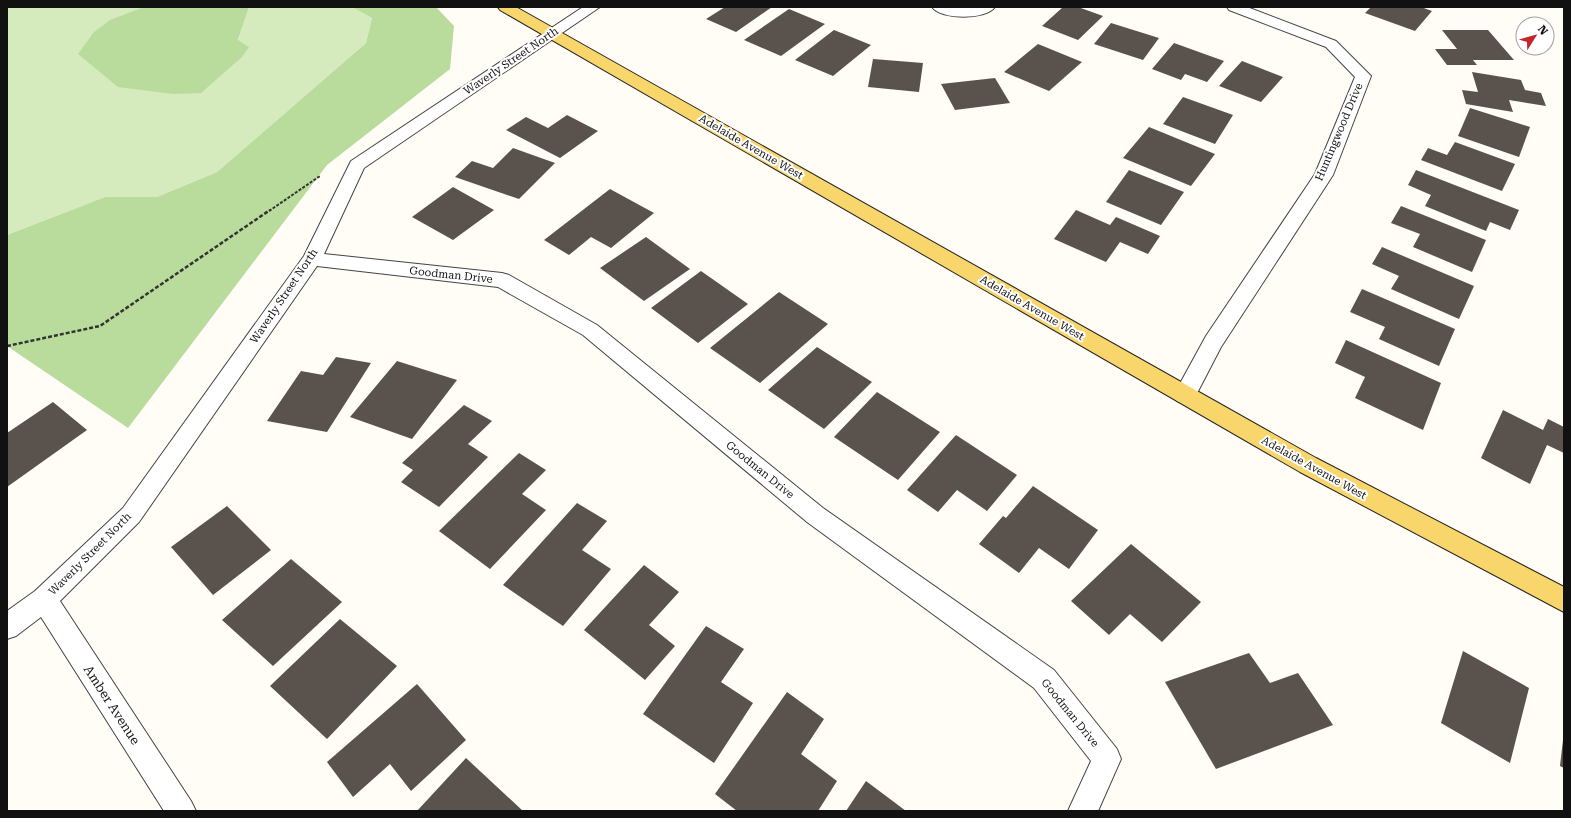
<svg xmlns="http://www.w3.org/2000/svg" width="1571" height="818" viewBox="0 0 1571 818" font-family="'Roboto Serif',serif">
  <style>
    .green { fill: #d5ebbd }
    .forest { fill: #b9dc9c }
    .building { fill: #5a524d }
    .lines { fill: none; stroke-linecap: round; stroke-linejoin: round }
    .minor-casing { stroke: #444; stroke-width: 2 }
    .major-casing { stroke: #222; stroke-width: 2 }
    .path-far1 { stroke: #333; stroke-width: 2; stroke-dasharray: 3 1.5; stroke-linecap: butt }
    .path { stroke: #333; stroke-width: 2.5; stroke-dasharray: 4 2; stroke-linecap: butt }
    .minor { fill: #fff; fill-rule: evenodd }
    .major { fill: #f9d66b; fill-rule: evenodd }
    .labels { text-anchor: middle; dominant-baseline: central; stroke-width: 4; stroke-linejoin: round; paint-order: stroke }
    .street-label { font-size: 11px; fill: #111; stroke: #fff }
    .near-street-label { font-size: 13px; fill: #111; stroke: #fff }
  </style>
  <rect width="100%" height="100%" fill="#fffdf5"/>
  <path class="green" d="M7,7H144L140,9L238,41L249,7H352L372,18L366,43L217,172L157,197H105L7,235Z"/>
  <path class="forest" d="M144,7H249L238,40L249,47L242,57L201,93L173,94L118,87L78,54L94,32L110,20Z
    M352,7H436L454,26L450,69L327,165L128,428L7,346V235L105,197H157L217,172L366,43L372,18Z"/>
  <path class="building" d="M725,7H772L736,32L706,19Z
    M1063,7H1078L1103,16L1078,40L1042,26Z
    M1371,7H1421L1432,11L1415,31L1365,13Z
    M789,9L825,24L781,56L744,40Z
    M1111,23L1159,38L1143,60L1094,44Z
    M834,30L871,45L833,76L795,60Z
    M1442,30H1488L1514,60H1473L1477,65H1447L1435,49H1457Z
    M1174,43L1224,61L1207,82L1185,74L1181,80L1152,69Z
    M1038,44L1082,62L1049,91L1004,72Z
    M873,59L923,63L919,92L868,87Z
    M1242,61L1283,77L1261,102L1219,86Z
    M1472,72L1521,80L1525,90L1541,93L1546,106L1509,100L1513,112L1466,104L1462,90L1478,92Z
    M995,78L1010,103L955,110L941,84Z
    M1183,97L1233,115L1215,144L1163,124Z
    M1470,108L1530,127L1519,157L1458,136Z
    M567,115L598,131L560,158L506,130L526,117L548,128Z
    M1149,127L1215,154L1191,186L1123,158Z
    M1455,142L1515,164L1502,191L1421,160L1428,148L1447,155Z
    M513,148L555,163L519,199L455,177L472,161L493,168Z
    M1129,170L1184,192L1161,225L1106,202Z
    M1416,170L1519,210L1510,230L1490,222L1486,231L1425,206L1431,195L1408,185Z
    M453,187L494,210L453,240L412,217Z
    M610,189L654,213L611,248L591,237L569,255L544,240Z
    M1401,206L1486,240L1472,272L1413,247L1420,234L1391,223Z
    M1076,210L1110,225L1116,217L1160,236L1148,254L1120,242L1106,262L1054,239Z
    M646,237L690,269L644,301L600,268Z
    M1382,247L1474,286L1459,319L1391,289L1399,276L1372,264Z
    M701,271L748,304L698,343L651,308Z
    M1362,289L1455,329L1439,366L1379,339L1385,327L1350,312Z
    M779,292L828,324L760,383L710,348Z
    M1346,340L1441,383L1423,430L1355,398L1365,377L1335,363Z
    M817,347L872,382L824,429L768,390Z
    M336,357L371,363L327,432L267,421L301,371L323,375Z
    M397,361L457,380L412,439L350,417Z
    M877,392L940,432L898,480L834,437Z
    M53,402L87,430L7,487V433Z
    M464,405L492,421L468,444L488,457L439,507L401,482L413,470L402,463Z
    M1503,410L1543,430L1548,419L1564,427V453L1547,445L1530,484L1481,458Z
    M956,435L1017,475L987,511L957,490L938,512L907,490Z
    M519,453L546,470L522,494L546,510L490,569L439,531Z
    M1033,486L1098,530L1069,569L1039,548L1019,573L979,544L1003,516L1006,518Z
    M577,503L607,521L582,550L611,569L563,626L503,585Z
    M227,506L271,550L213,595L171,547Z
    M1131,544L1201,602L1162,642L1130,614L1109,635L1071,601Z
    M291,559L342,602L273,666L222,620Z
    M644,565L679,592L649,625L675,646L645,680L584,630Z
    M340,619L397,666L327,739L270,686Z
    M706,626L744,649L721,682L753,703L714,763L643,714Z
    M1463,651L1529,688L1510,763L1441,723Z
    M1249,653L1270,683L1298,673L1333,725L1216,769L1165,682Z
    M417,684L466,740L411,791L390,764L353,797L327,762Z
    M787,692L824,719L801,754L837,781L818,811H737L715,794Z
    M1563,740H1564V768L1560,766Z
    M466,758L523,811H417Z
    M866,781L906,811H846Z"/>
  <g class="lines">
    <defs>
      <path id="minor" d="M583,7H600L364,168L324,254L502,273L509,275L597,325L823,508L1054,670L1117,749L1121,759L1098,811H1068L1091,761L1034,688L807,522L583,335L498,287L317,266L139,522L60,601L191,801L196,811H164L41,617L16,636L7,639V611L35,591L123,508L304,256L351,161Z
        M932,7H995C986,20 941,20 932,7Z
        M1227,7H1247L1336,41L1371,76L1333,175L1221,347L1193,401L1185,404L1177,401L1174,395L1177,389L1206,336L1315,174L1355,77L1326,47L1229,10Z"/>
      <path id="major" d="M498,7H516L1316,458L1564,587V612L1300,472L500,10Z"/>
    </defs>
    <use href="#minor" class="minor-casing"/>
    <use href="#major" class="major-casing"/>
    <path class="path-far1" d="M269,211L320,176"/>
    <path class="path" d="M7,346L100,326L270,210"/>
    <use href="#minor" class="minor"/>
    <use href="#major" class="major"/>
  </g>
  <g class="labels">
    <g class="street-label">
      <text transform="translate(511 61) rotate(-34)">Waverly Street North</text>
      <text transform="translate(1339 132) rotate(-67)">Huntingwood Drive</text>
      <text transform="translate(751 147) rotate(30)">Adelaide Avenue West</text>
      <text transform="translate(451 275) rotate(6)">Goodman Drive</text>
      <text transform="translate(284 296) rotate(-56)">Waverly Street North</text>
      <text transform="translate(1032 308) rotate(30)">Adelaide Avenue West</text>
      <text transform="translate(1314 468) rotate(29)">Adelaide Avenue West</text>
      <text transform="translate(760 470) rotate(39)">Goodman Drive</text>
      <text transform="translate(90 554) rotate(-45)">Waverly Street North</text>
      <text transform="translate(1070 713) rotate(51)">Goodman Drive</text>
    </g>
    <g class="near-street-label">
      <text transform="translate(112 705) rotate(57)">Amber Avenue</text>
    </g>
  </g>
  <rect width="1571" height="818" fill="none" stroke="#111111" stroke-width="16"/>
  <g transform="translate(1535 36) rotate(53)"><circle r="19" fill="#ffffff" stroke="#a0a0a0"/>
  <path d="M0-3L7 15L0 10L-7 15Z" fill="#c4262e"/>
  <text y="-6" font-size="11" font-weight="bold" text-anchor="middle" fill="#111111">N</text>
  </g>
</svg>
